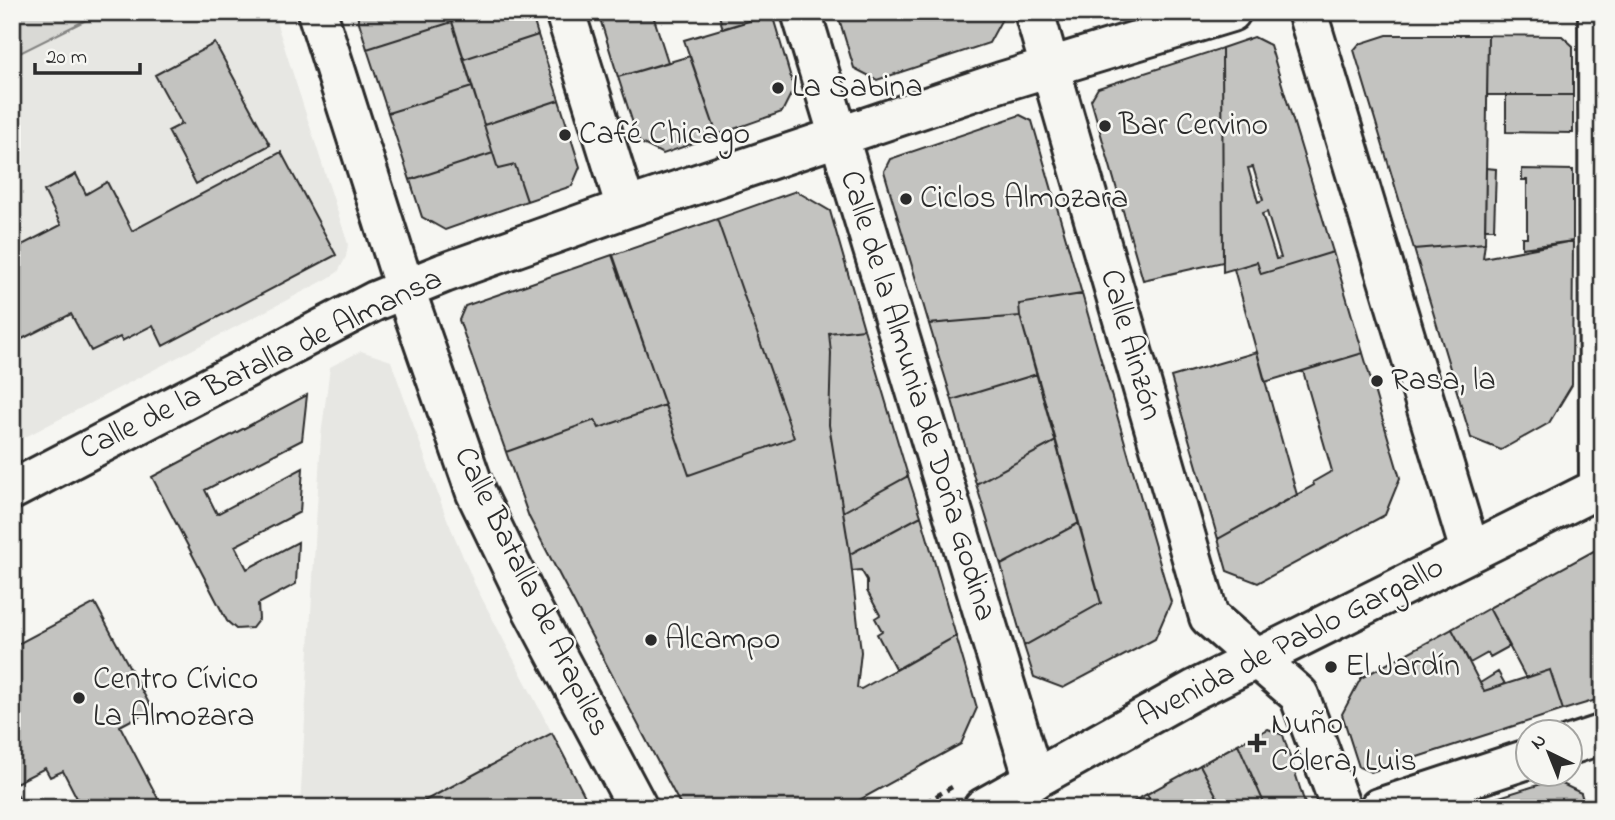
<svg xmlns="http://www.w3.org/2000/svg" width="1615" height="820" viewBox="0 0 1615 820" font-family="'Indie Flower',sans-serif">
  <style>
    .built { fill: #e7e7e3 }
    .green { fill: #d9d9d5; stroke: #828280; stroke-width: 2 }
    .building { fill: #c3c3c0; stroke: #2b2b2b; stroke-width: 2; fill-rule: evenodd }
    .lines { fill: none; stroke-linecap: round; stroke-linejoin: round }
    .minor-casing { stroke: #2b2b2b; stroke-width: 44 }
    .tertiary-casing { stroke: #2b2b2b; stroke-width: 44 }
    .path { stroke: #2b2b2b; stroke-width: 4.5; stroke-dasharray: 7 5; stroke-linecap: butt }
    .minor { stroke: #f6f6f2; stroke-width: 38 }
    .tertiary { stroke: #f6f6f2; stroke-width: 38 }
    .poi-dot { fill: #2b2b2b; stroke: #f6f6f2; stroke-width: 2.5 }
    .labels { text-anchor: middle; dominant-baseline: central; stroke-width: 5; stroke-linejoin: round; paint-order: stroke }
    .poi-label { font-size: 32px; fill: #2b2b2b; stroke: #f6f6f2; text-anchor: start }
    .street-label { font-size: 32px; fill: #2b2b2b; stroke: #f6f6f2 }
  </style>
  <rect width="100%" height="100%" fill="#f6f6f2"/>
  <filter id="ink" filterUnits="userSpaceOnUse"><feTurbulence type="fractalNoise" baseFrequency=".0143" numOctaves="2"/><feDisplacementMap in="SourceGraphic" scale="14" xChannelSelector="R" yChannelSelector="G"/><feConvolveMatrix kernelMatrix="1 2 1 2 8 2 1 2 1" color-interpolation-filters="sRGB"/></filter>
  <g filter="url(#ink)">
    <path class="built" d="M102,12H273L348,244L346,257L338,272L327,279L12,444V57Z
      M361,351L391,361L445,514L475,585L591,808H300L321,436L330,367Z"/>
    <path class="green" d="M12,12H102L12,57Z"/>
    <path class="building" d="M356,12H449L452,22L367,49Z
      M449,12H531L538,35L464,59Z
      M598,12H652L668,62L618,77Z
      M718,12H771L772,14L723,29Z
      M837,12H1000L1002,19L989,43L877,80L854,68Z
      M772,14L794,88L782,112L717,135L684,40Z
      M452,22L472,87L388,113L367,49Z
      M538,35L559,100L484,125L464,59Z
      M1387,35H1488L1485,243L1414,249L1354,50L1359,44Z
      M1488,35L1562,36L1573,46V95H1487Z
      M1254,37L1270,45L1333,252L1261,274L1257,262L1223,272L1222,48ZM1253,167L1263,200L1258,202L1248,168ZM1267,212L1281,258L1276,259L1262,214Z
      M215,43L270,145L196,184L168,131L182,124L155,75Z
      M1222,48L1223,262L1143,280L1091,100L1098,88Z
      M690,56L717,135L663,154L639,142L618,77Z
      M472,87L493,153L410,180L388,113Z
      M1506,95H1573V133L1506,132Z
      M559,100L580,167L572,186L527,201L515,165L498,169L484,125Z
      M1020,115L1032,121L1082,294L1019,304L1020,316L929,324L884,171L890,159Z
      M281,152L336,255L163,346L153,325L122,341L120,337L91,351L71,314L12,344V250L61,225L44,191L76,174L86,194L107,182L132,231Z
      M493,153L498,169L515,165L527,201L445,230L422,217L410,180Z
      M1486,168L1496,169L1494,229H1485Z
      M1522,169L1573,170V241L1522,248V237H1527V180H1522Z
      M796,191L830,211L864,329L829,333L831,353L829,425L850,554L861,652L857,688L861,689L956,636L977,708L961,744L845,808H682L529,517L506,452L595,420L599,428L665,405L689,475L794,438L717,219Z
      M717,219L794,438L689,475L613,255Z
      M1573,241L1572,385L1549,423L1501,450L1471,438L1414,249L1485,243L1483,258Z
      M1333,252L1363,353L1265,382L1234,269L1257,262L1261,274Z
      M612,255L665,405L599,428L595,420L506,452L459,320L465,306Z
      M1082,294L1171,602L1155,639L1063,688L1034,677L1024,646L1101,603L1020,316L1019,304Z
      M1020,316L1037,374L952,400L929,324Z
      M864,329L908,476L843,512L829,425L831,353L829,333Z
      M1257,352L1297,495L1218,539L1171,377Z
      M1363,353L1400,478L1385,515L1258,583L1227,571L1218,539L1314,485L1313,482L1332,471L1303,371Z
      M1037,374L1056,441L976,484L952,400Z
      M307,395L302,440L205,490L217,514L303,468L300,512L235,546L247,569L298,542L296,584L258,604L259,619L252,628L236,629L227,621L152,477Z
      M1056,441L1079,523L1001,565L976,484Z
      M908,476L921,516L850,554L843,512Z
      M921,516L956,636L896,670L877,634L882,631L875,618L880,615L867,591V580L861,570L852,571L850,554Z
      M1079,523L1101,603L1024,646L1001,565Z
      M1601,547L1603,698L1563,710L1550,670L1526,678L1489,608Z
      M95,603L152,709L120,726L163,808H82L63,771L50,777L45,768L12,785L24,808H12V647Z
      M1489,608L1510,646L1490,657L1488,653L1470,663L1452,629Z
      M1452,629L1484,691L1550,670L1563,710L1371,772L1359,767L1342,714L1361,678Z
      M1498,672L1505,684L1484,691L1480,683Z
      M1268,729L1283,735L1306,807L1266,808L1265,805L1238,744Z
      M552,733L591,808H411L475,774Z
      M1238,744L1265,805L1266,808H1223L1200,765Z
      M1200,765L1223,808H1154L1147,794Z
      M1554,780L1581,793L1585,808H1478L1477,804Z
      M1147,794L1154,808H1121L1131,803Z"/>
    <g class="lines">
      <defs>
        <path id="minor" d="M317,12L405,289L476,493L532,609L638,808
          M565,12L626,208
          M801,12L1034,780
          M1034,12L1209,617L1299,695L1341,808
          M1307,12L1470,551
          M1598,12L1599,488
          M12,490L375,301L444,273L626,208L1001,82L1231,12
          M1570,745L1603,734
          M1379,808L1528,759"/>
        <path id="tertiary" d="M983,808L1194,690L1603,486"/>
      </defs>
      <use href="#minor" class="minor-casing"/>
      <use href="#tertiary" class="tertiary-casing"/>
      <path class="path" d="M915,808L952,787"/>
      <use href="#minor" class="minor"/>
      <use href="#tertiary" class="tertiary"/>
    </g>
  </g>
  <g class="poi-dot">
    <circle cx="778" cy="88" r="7"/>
    <circle cx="1105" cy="126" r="7"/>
    <circle cx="565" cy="135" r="7"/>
    <circle cx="906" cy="199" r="7"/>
    <circle cx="1377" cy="381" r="7"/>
    <circle cx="651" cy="640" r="7"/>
    <circle cx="1331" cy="667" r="7"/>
    <circle cx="79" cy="698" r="7"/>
    <path d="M1253.5 732.5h7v7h7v7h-7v7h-7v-7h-7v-7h7z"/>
  </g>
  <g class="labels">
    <g class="poi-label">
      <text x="792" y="88">La Sabina</text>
      <text x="1119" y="126">Bar Cervino</text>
      <text x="579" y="135">Café Chicago</text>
      <text x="920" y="199">Ciclos Almozara</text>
      <text x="1391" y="381">Rasa, la</text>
      <text x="665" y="640">Alcampo</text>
      <text x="1345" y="667">El Jardín</text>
      <text x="93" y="680">Centro Cívico<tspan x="93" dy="37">La Almozara</tspan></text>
      <text x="1271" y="725">Nuño<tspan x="1271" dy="37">Cólera, Luis</tspan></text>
    </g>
    <g class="street-label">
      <text transform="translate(1130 345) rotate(74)">Calle Ainzón</text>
      <text transform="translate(261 365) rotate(-26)">Calle de la Batalla de Almansa</text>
      <text transform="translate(917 396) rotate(73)">Calle de la Almunia de Doña Godina</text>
      <text transform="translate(531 592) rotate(64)">Calle Batalla de Arapiles</text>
      <text transform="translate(1291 643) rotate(-27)">Avenida de Pablo Gargallo</text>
    </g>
  </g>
  <rect width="1615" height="820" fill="none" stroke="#f6f6f2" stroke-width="42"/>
  <rect x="21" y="21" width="1573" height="778" fill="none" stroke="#2b2b2b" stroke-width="2.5" filter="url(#ink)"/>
  <g transform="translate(1549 753) rotate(317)"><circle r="33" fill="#f6f6f2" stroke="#a5a5a2" stroke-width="2"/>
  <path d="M0-5L12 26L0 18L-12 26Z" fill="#2b2b2b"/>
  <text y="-10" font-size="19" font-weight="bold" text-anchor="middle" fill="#2b2b2b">N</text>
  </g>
  <path d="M35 63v10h105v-10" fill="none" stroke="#2b2b2b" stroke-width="3.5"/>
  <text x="46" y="63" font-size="21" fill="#2b2b2b" stroke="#f6f6f2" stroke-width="5" paint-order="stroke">20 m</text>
</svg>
